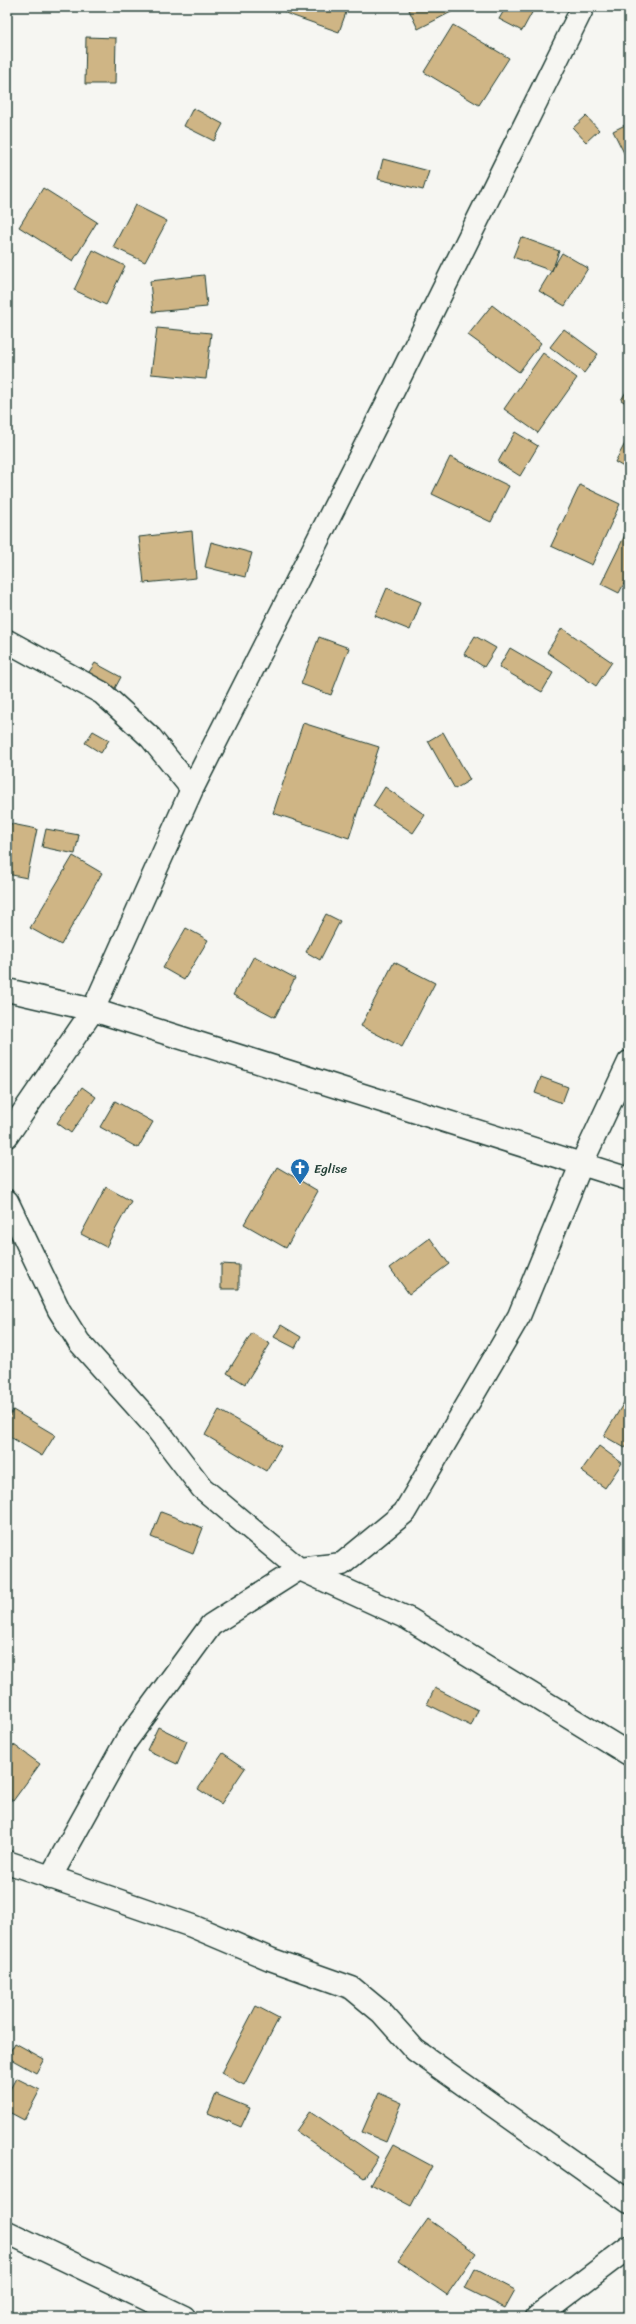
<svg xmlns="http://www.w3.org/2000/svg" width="636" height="2324" viewBox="0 0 636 2324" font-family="Sriracha,sans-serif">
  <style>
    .building { fill: #cfb585; stroke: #1f3d34 }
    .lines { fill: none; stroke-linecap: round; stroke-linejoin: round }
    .minor-casing { stroke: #1f3d34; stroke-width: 25 }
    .minor { stroke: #f6f6f2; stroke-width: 22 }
    .labels { text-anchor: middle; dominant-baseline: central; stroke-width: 3; stroke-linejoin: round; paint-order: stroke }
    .poi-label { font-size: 13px; fill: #1f3d34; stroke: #f6f6f2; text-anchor: start }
  </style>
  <rect width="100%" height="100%" fill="#f6f6f2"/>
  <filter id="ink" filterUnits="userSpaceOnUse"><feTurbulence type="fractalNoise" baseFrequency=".025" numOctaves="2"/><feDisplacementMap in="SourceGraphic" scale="8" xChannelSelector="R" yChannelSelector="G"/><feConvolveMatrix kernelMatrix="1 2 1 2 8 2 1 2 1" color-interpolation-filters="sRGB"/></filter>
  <g filter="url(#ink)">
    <path class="building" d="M265,7H276L274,11Z
      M287,7H348L339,32L285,13Z
      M415,7H459V8L418,29L409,10Z
      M506,7H535L522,31L499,19Z
      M453,25L509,58L479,105L424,72Z
      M86,37L116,38L115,84H85Z
      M193,108L223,124L214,141L184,126Z
      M586,116L599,130L586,142L573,128Z
      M629,123V163L613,131Z
      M383,159L429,171L423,190L378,179Z
      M43,188L97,222L73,261L19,227Z
      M135,205L167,221L145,262L113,247Z
      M521,237L559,251L552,271L513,257Z
      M93,250L125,266L106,305L74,290Z
      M562,253L588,268L565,306L539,291Z
      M204,275L207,307L153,312L150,281Z
      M492,305L541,343L519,372L468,335Z
      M157,328L211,333L206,379L151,374Z
      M564,329L598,354L584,373L550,347Z
      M543,353L577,378L538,433L504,409Z
      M629,387V405L621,400Z
      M515,432L538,446L520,476L498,462Z
      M629,436V470L615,462Z
      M450,457L509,486L491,522L432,494Z
      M580,485L620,504L592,565L551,546Z
      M192,531L196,578L144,583L139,537Z
      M625,535L629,537V574L619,593L601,584Z
      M211,542L252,553L245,577L205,567Z
      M387,588L421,602L410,630L375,616Z
      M562,628L612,662L596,686L547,652Z
      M475,636L496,648L484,667L464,654Z
      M319,637L349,648L331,695L301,684Z
      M510,648L553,673L542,692L499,667Z
      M95,663L121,677L114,690L87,675Z
      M303,723L379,747L349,838L273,813Z
      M93,731L109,740L101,753L85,743Z
      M443,732L470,780L455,789L428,741Z
      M385,787L425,815L413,833L373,806Z
      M7,823L37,829L27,878L7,874Z
      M46,829L79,835L75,854L42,847Z
      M73,856L102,873L61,945L30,928Z
      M326,914L340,921L320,960L306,952Z
      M186,928L208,940L184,980L163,968Z
      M254,956L295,978L275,1017L233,995Z
      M394,962L435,983L402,1047L361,1026Z
      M541,1077L568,1087L562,1103L535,1093Z
      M82,1087L96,1097L71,1133L57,1123Z
      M115,1101L153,1122L138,1148L100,1127Z
      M277,1167L318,1191L286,1248L244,1224Z
      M106,1187L131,1201L106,1247L81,1234Z
      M430,1238L449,1264L409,1294L390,1268Z
      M221,1264L239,1265V1289H221Z
      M281,1325L301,1337L295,1348L274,1337Z
      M252,1333L270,1344L245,1384L227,1373Z
      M629,1394V1442L625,1448L604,1436Z
      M13,1410L55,1435L42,1456L7,1435V1421Z
      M219,1410L281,1446L266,1471L205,1435Z
      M599,1446L622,1463L605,1488L581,1471Z
      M161,1512L203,1528L193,1554L151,1537Z
      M435,1688L478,1710L471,1726L427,1704Z
      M158,1727L187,1741L177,1764L147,1750Z
      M14,1745L40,1764L13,1801L7,1797V1755Z
      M223,1753L245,1768L221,1804L198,1789Z
      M256,2006L279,2018L244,2085L221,2073Z
      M15,2043L44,2059L36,2073L7,2057Z
      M16,2078L40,2090L24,2120L7,2111V2095Z
      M379,2093L402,2103L386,2142L362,2132Z
      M216,2094L250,2108L241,2127L208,2113Z
      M310,2111L378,2157L364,2178L296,2131Z
      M393,2145L432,2166L411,2206L371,2185Z
      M428,2219L476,2253L447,2295L398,2261Z
      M475,2269L515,2290L505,2308L465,2288Z"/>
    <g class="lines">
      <defs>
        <path id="minor" d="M7,641L102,693L151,738L192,789
          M7,990L93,1010L629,1179
          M7,1136L93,1010L192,789L393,391L583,7
          M7,1201L59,1310L79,1342L157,1429L202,1488L299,1569L211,1625L126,1741L50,1878
          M299,1569L342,1564L404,1513L519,1316L581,1165L629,1062
          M300,1569L409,1619L629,1754
          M7,1862L192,1926L270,1959L352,1988L381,2012L415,2050L629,2202
          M7,2232L184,2317
          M537,2317L629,2247"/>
      </defs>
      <use href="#minor" class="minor-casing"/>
      <use href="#minor" class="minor"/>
    </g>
  </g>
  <defs>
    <symbol id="church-pin" viewBox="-11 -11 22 30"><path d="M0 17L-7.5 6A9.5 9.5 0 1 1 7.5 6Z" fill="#1f6fb2" stroke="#f6f6f2"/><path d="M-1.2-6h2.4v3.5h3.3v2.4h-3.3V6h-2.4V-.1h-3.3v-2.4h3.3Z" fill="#fff"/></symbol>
  </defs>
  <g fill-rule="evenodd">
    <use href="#church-pin" x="289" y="1157" width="22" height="30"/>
  </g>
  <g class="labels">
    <g class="poi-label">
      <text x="314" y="1168">Eglise</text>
    </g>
  </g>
  <rect width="636" height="2324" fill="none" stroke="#f6f6f2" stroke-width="24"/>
  <rect x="12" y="12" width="612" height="2300" fill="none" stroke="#1f3d34" stroke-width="1.5" filter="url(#ink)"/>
</svg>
